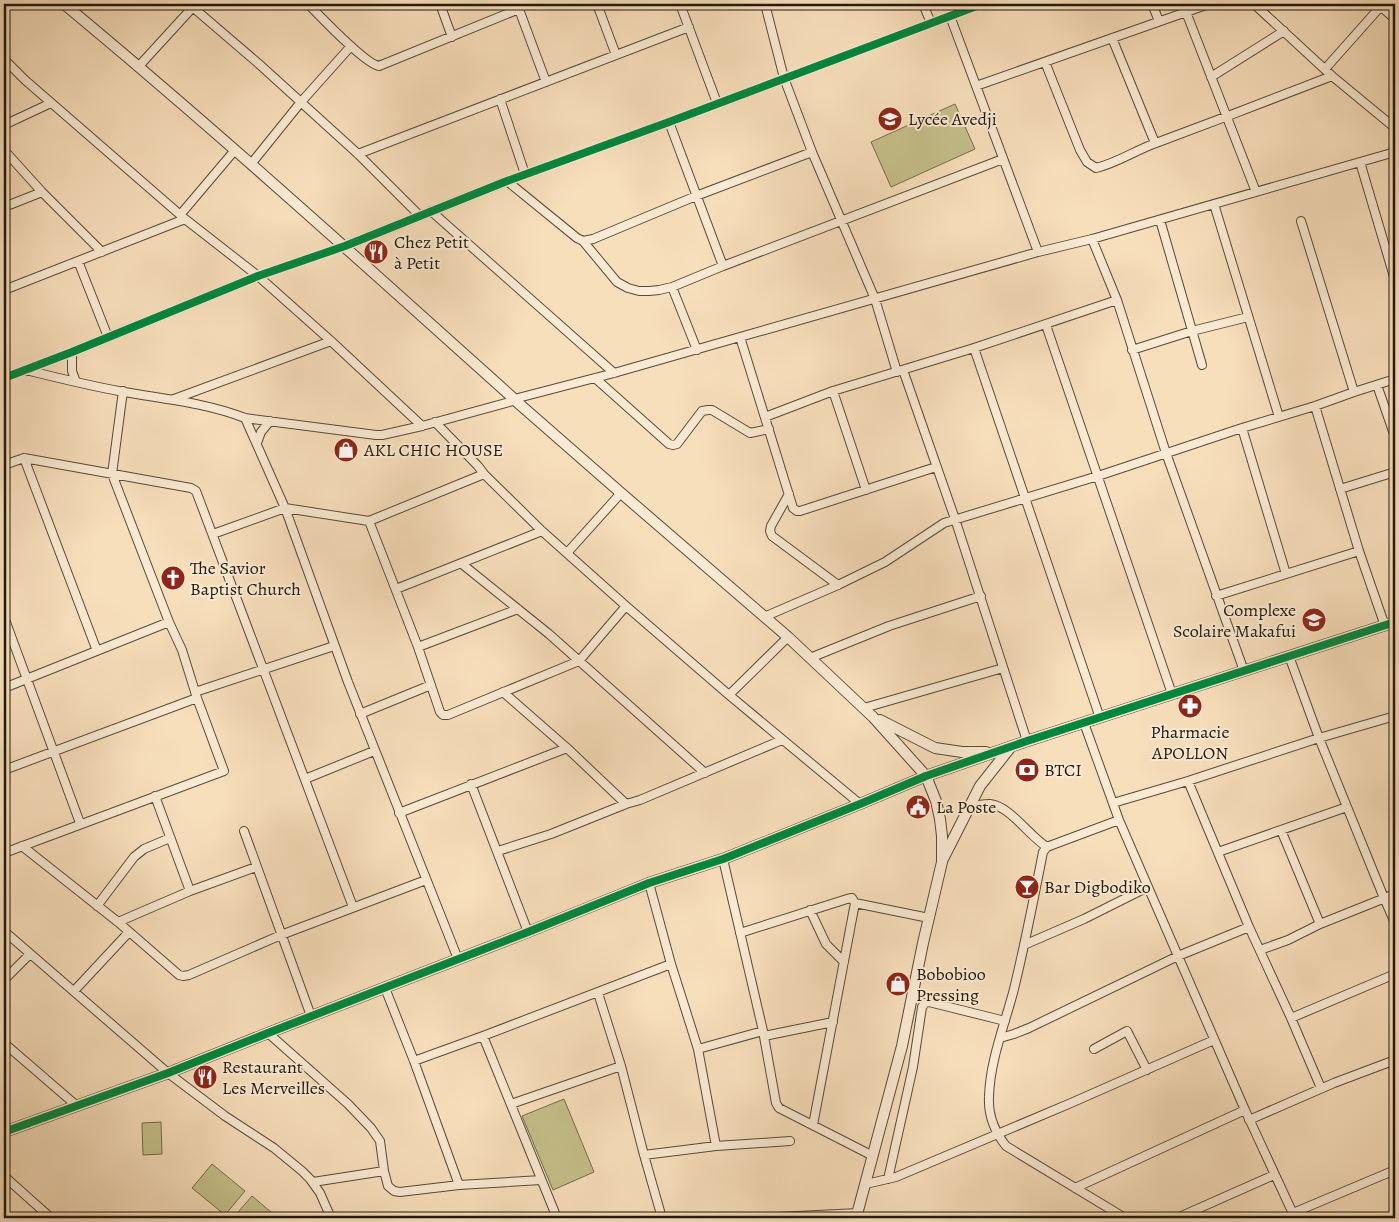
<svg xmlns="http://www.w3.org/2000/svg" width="1399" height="1222" viewBox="0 0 1399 1222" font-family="Alegreya,serif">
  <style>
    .green { fill: #c5c08b; stroke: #746c4c }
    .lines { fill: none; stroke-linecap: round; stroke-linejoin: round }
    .minor-casing { stroke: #584a39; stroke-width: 10 }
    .tertiary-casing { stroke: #584a39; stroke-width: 12 }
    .minor { stroke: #faead3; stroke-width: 8 }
    .tertiary { stroke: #faead3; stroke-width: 10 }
    .cycleway-casing { stroke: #faead3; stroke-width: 11 }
    .cycleway { stroke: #00873e; stroke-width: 8 }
    .labels { text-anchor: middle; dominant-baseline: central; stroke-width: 4; stroke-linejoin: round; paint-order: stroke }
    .poi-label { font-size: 18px; fill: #22190d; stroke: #faead3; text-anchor: start }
  </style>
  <rect width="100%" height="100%" fill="#f8dfbc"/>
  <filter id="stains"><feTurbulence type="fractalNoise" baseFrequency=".004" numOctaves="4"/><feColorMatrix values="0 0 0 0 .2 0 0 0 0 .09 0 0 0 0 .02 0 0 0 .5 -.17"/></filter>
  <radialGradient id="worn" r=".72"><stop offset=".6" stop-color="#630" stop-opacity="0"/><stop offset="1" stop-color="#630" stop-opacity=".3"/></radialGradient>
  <path class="green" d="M955,104L975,149L891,187L871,142Z
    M564,1099L594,1172L553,1190L522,1116Z
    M161,1122L162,1154L143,1155L142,1123Z
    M212,1164L245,1191L225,1215L192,1188Z
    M252,1196L278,1218H233Z"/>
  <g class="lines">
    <defs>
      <path id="minor" d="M189,4L259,64L358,154L420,216
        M308,4C320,16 365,64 379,66L519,9
        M440,4L452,37
        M517,4L546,82
        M597,4L616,55
        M680,4L717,103
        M765,4L784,78L812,152L875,299L897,372
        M923,4L931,23
        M1152,4L1159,21
        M1254,4L1332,76L1395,128
        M1378,4L1395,19
        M1186,12L1256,192
        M950,16L1038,252
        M1112,38L1155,143
        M4,59L25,80L185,219L258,276L331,341L422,426
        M1045,62L1080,150L1087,162L1096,168C1117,163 1136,150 1156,143C1215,121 1273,99 1332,76
        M139,66L193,7
        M1325,69L1381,6
        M1211,77L1284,31
        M976,86L1209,4
        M500,99L525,174
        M669,122L723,266
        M4,125L51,103
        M4,150L42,192L102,252
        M358,154L689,27
        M1360,162L1395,280
        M251,164L301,102L351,46
        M507,181L577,238L583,241L617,282L628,288L639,291H649L659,290L672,287L723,266L1003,159
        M1214,204L1279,417
        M4,207L42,192
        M431,211L614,373
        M180,215L235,150
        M1160,220L1202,365
        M1301,221L1354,392
        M1092,239L1117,300L1166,453L1244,671
        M583,241L593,239L696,196L812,152
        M78,261L108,337
        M672,287L697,350
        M4,290L185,219
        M1046,325L1172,694
        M740,337L793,508L797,511H800L936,467
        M974,348L1100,718
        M1132,350L1192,331L1248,317
        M72,352V371L76,382
        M26,370C58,378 91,386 124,392C165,399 207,403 245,418L376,435H382L422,426L513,401
        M903,370L955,519L1027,741
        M4,378L72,352L258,276L345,246L507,181L669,122L982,4
        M595,378L669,444L673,445L677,444L702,411L708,410H712L750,433L769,429
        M1377,385L1395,437
        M833,391L866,490
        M518,398L614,373L740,337L1038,252L1092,239L1395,152
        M174,399L331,341
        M1315,406L1359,551L1385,626
        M765,417L833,391L974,348L1117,300
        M245,418L285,508L348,682L458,959
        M435,422L478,466L484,474L542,531L626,606L729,695L860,804
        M1242,428L1286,574
        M257,443L261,432L270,421
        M24,458L97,651
        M4,465L24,458L191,488L196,491L353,907
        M1340,489L1395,472
        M789,494L771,526L770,531L772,536L838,585
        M369,521L418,647L440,712L443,715H448L579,661L626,606
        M213,534L285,508L369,521L484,474
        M567,553L621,493
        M462,564L549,634L705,773
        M396,589L542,531
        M1216,596L1359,551
        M4,617L80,823
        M764,617L838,585L885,562L944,523L1098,476L1242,428L1315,406L1354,392L1395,379
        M418,647L518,609
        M1289,656L1319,738L1384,898L1395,923
        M810,658L889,626L981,596
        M4,688L169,622
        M195,692L334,646
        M503,692L567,748L626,804
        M729,695L788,637
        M864,708L1003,668
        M360,714L431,685
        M1084,723L1119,820L1148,887L1245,1110L1295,1218
        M4,770L197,698
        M305,779L374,751
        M1188,781L1249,927L1291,1018L1321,1088
        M471,784L528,932
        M155,796L190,891
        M1113,803L1188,781L1319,738L1395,716
        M970,806C976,806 983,804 990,804C1010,806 1030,837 1047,847
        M399,813L567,748
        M1119,820L1052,845L1047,847L1043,852C1034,898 1025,944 1014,989C1005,1024 990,1060 989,1097C988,1115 995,1132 1006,1146L1125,1218
        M1281,830L1320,924
        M244,831L311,1016
        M22,846L118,922L179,975L183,976L189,975L281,935L426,880
        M498,851L551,834L626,804L640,800L782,740
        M1218,852L1347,807
        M4,853L224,771L197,698L182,650L169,622L112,474L123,391
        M723,859L763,1031L776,1103L779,1108L873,1156
        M649,883L671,964L698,1049L716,1146
        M855,903L929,918
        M97,906L134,857L144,849L170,838
        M810,910L826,944L844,962
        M118,922L190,891L256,867
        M4,931L168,1073L225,1116L274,1148L302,1171L310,1179L320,1193L331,1218
        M740,933L847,899L852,898L855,903L813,1125
        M1024,945L1084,919L1148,887
        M1260,950L1288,940L1320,924L1395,894
        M4,980L30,954
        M385,988L414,1061L459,1185
        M74,991L129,932
        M598,993L621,1066L644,1155L662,1218
        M1291,1018L1395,974
        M268,1033L348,1104L371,1128L380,1141L384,1171L388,1186L394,1191L400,1192L459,1185L541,1180
        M483,1036L557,1218
        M764,1036L833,1022
        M1000,1038L1014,1034L1029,1028L1178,956L1249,927
        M4,1043L77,1106
        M698,1049L763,1031
        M1094,1049L1127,1031L1147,1070
        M414,1061L483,1036L671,964
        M511,1104L621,1066
        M1249,1120L1334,1083L1395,1060
        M644,1155L716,1146L790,1141
        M4,1176L51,1218
        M888,1179L913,1067L922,1007L925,1003L929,1002L1005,1021
        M313,1182L384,1171
        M866,1184L896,1177L1071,1103L1214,1040
        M1075,1188L1245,1110
        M1293,1213L1395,1170
        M758,1218L858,1213
        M1177,1218L1274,1175"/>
      <path id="tertiary" d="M64,4C217,131 365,265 513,398
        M517,402L621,493L788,637L873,717L926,776L936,801L940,819L942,836V862L923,943L902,1046L856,1218
        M880,720L935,748L962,752H986
        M943,859L980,786L1010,748
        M4,1132L168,1073L268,1033L528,932L649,883L723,859L860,804L926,776L1027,741L1395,622"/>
    </defs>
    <use href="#minor" class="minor-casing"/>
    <use href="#tertiary" class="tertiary-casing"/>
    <use href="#minor" class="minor"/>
    <use href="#tertiary" class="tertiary"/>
    <defs>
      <path id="cycleway" d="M4,378L72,352L258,276L345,246L507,181L669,122L982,4
        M4,1132L168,1073L268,1033L528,932L649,883L723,859L860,804L926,776L1027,741L1395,622"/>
    </defs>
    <use href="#cycleway" class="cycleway-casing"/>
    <use href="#cycleway" class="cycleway"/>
  </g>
  <defs>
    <symbol id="school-disc" viewBox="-11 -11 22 22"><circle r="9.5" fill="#8f2418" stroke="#faead3"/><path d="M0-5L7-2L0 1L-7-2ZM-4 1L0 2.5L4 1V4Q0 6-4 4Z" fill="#fff"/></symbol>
    <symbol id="restaurant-disc" viewBox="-11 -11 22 22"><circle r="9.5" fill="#8f2418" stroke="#faead3"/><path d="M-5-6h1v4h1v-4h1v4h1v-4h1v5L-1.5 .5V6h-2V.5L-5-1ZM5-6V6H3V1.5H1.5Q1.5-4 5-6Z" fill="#fff"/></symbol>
    <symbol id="shop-disc" viewBox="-11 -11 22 22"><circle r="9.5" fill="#8f2418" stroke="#faead3"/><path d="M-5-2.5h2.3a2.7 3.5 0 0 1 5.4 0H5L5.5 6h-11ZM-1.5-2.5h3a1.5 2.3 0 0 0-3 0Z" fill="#fff"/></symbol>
    <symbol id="church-disc" viewBox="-11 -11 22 22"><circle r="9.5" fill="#8f2418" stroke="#faead3"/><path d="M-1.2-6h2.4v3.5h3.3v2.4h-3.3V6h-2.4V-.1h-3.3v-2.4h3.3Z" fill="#fff"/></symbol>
    <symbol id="pharmacy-disc" viewBox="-11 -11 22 22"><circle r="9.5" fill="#8f2418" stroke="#faead3"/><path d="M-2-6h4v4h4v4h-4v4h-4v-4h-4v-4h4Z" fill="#fff"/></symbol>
    <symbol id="bank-disc" viewBox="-11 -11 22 22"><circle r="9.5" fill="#8f2418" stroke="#faead3"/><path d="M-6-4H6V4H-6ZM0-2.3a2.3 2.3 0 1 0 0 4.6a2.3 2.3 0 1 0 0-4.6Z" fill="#fff"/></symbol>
    <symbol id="civic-disc" viewBox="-11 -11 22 22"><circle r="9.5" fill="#8f2418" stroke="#faead3"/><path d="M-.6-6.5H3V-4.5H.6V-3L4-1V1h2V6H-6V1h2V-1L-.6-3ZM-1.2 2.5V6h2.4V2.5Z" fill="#fff"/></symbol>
    <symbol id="bar-disc" viewBox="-11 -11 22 22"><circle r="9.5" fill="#8f2418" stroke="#faead3"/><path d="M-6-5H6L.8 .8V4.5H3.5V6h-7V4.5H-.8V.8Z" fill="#fff"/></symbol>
  </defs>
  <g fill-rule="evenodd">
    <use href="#school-disc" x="876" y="105" width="28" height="28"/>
    <use href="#restaurant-disc" x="362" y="238" width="28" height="28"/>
    <use href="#shop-disc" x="332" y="436" width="28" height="28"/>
    <use href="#church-disc" x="159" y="564" width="28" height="28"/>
    <use href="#school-disc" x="1300" y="606" width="28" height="28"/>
    <use href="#pharmacy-disc" x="1176" y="692" width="28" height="28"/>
    <use href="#bank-disc" x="1013" y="756" width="28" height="28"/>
    <use href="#civic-disc" x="904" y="793" width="28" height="28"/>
    <use href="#bar-disc" x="1013" y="873" width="28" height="28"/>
    <use href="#shop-disc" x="884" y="970" width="28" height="28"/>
    <use href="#restaurant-disc" x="191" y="1063" width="28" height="28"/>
  </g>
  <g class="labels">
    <g class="poi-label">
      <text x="908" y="119">Lycée Avedji</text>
      <text x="394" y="242">Chez Petit<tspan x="394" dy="21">à Petit</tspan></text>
      <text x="364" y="450">AKL CHIC HOUSE</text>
      <text x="190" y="568">The Savior<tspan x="190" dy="21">Baptist Church</tspan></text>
      <text x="1296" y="610" text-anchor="end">Complexe<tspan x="1296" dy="21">Scolaire Makafui</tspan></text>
      <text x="1190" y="732" text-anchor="middle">Pharmacie<tspan x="1190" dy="21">APOLLON</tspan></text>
      <text x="1044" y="770">BTCI</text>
      <text x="936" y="807">La Poste</text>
      <text x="1044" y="887">Bar Digbodiko</text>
      <text x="916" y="974">Bobobioo<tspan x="916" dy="21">Pressing</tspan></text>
      <text x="222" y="1067">Restaurant<tspan x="222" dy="21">Les Merveilles</tspan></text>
    </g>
  </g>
  <rect width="1399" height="1222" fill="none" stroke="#f8dfbc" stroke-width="20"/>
  <rect x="5" y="5" width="1389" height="1212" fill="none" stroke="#22190d" stroke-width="2.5"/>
  <rect x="10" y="10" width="1379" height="1202" fill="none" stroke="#22190d"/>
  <rect width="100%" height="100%" filter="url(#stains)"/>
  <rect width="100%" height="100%" fill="url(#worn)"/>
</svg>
